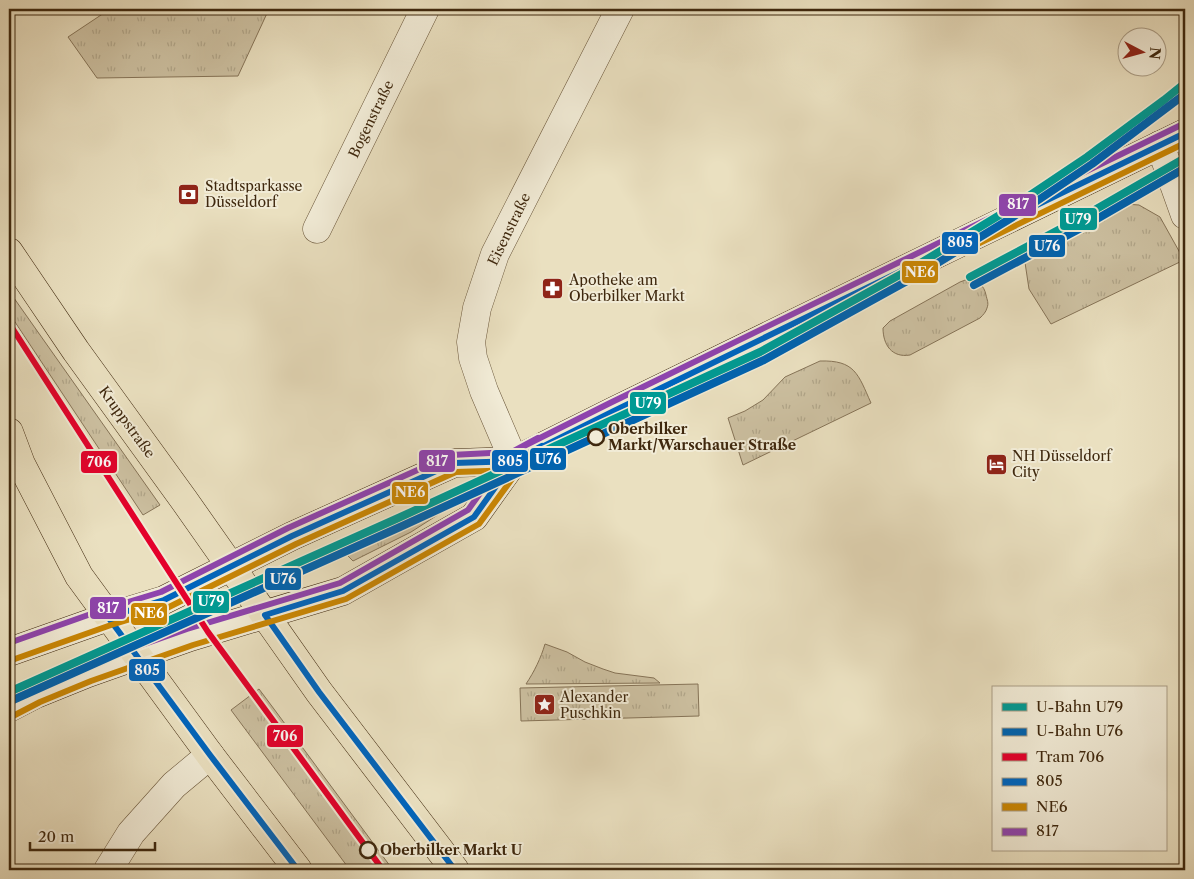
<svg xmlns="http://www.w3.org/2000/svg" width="1194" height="879" viewBox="0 0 1194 879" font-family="'Libre Caslon Text',serif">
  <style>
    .grass { fill: url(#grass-tufts); stroke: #867458 }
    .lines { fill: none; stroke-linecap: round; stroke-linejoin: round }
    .street-casing { stroke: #6a563a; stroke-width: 29 }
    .secondary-casing { stroke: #3f280e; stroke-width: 29 }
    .primary-casing { stroke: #3f280e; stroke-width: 29 }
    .street { stroke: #f1ebd6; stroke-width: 28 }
    .secondary { stroke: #f1ebd6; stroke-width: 28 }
    .primary { stroke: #eae0c0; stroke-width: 28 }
    .bus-1-casing { stroke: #f1ebd6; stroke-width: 10 }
    .bus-2-casing { stroke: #f1ebd6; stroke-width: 10 }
    .bus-3-casing { stroke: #f1ebd6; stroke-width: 10 }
    .bus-1 { stroke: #0065bd; stroke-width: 6 }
    .bus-2 { stroke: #c98604; stroke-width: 6 }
    .bus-3 { stroke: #8e44ad; stroke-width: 6 }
    .tram-1-casing { stroke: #f1ebd6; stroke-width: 10 }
    .tram-1 { stroke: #e4002b; stroke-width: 6 }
    .metro-1-casing { stroke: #f1ebd6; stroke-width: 11 }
    .metro-2-casing { stroke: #f1ebd6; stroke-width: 11 }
    .metro-1 { stroke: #009a93; stroke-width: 8 }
    .metro-2 { stroke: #0063af; stroke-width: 8 }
    .stop-dot { fill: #f1ebd6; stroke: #3f280e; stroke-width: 2.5 }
    .labels { text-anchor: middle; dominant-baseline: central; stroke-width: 4; stroke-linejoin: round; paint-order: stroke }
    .street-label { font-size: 14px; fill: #3f280e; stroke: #f1ebd6 }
    .poi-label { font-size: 14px; fill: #3f280e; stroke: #f1ebd6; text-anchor: start }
    .stop-label { font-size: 14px; font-weight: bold; fill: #3f280e; stroke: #f1ebd6; text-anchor: start }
    .line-badge { stroke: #f1ebd6; stroke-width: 2 }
    .badge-label { font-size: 14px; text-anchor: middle; font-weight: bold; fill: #fff }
  </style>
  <defs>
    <pattern id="grass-tufts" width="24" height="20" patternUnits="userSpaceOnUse" patternTransform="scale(1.25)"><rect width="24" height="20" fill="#cdc1a2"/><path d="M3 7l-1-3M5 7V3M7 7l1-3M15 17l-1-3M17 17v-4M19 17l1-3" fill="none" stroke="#b1a68a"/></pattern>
  </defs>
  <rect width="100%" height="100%" fill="#eae0c0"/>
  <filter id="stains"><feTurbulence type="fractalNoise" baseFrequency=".004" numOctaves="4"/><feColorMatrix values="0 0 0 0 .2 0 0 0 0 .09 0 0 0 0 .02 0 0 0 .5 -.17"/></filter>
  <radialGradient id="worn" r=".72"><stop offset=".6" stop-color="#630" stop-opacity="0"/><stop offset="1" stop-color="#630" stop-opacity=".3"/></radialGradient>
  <path class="grass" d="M110,9H269L238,76L97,78L68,37Z
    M1125,204L1139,205L1160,217L1184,260L1051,324L1029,289L1024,256L1027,245L1108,208Z
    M968,279C978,281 984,285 986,295C987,300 989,303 987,308C986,312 983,315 980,318L910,355C892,358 883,345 883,328L890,321L960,282Z
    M9,291L160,505L143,515L9,313Z
    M820,361C855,360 858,374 871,403L743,465L728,418L745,411L763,400L785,377Z
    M455,495L459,496L460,498L458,502L411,532L353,561L340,548Z
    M545,644L567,652L585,662L603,669L615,673L654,678L660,683L526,684C534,672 541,658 545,644Z
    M698,684L699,716L521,721L520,688Z
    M259,689L274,709L393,870H350L231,710Z"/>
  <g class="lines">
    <defs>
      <path id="street" d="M1160,145L1185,215
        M317,229L425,9
        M514,461L484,391L473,358L471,342L477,308L495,254L620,9
        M108,870L131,833L174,785L210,755"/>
      <path id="secondary" d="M9,652L108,617L164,600L292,536L454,463L514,461L614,411L1185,133
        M9,708L36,694L88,673L190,637L343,591L474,517L514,461"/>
      <path id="primary" d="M9,252L76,351L184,500L319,692L455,870
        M9,432L21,464L79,576L210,755L298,870"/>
    </defs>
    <use href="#street" class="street-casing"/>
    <use href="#secondary" class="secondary-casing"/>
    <use href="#primary" class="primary-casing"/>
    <use href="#street" class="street"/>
    <use href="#secondary" class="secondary"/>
    <use href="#primary" class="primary"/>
    <defs>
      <path id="bus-1" d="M298,870L210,755L108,617L164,600L292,536L454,463L514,461L614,411L1185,133
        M455,870L319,692L265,615L343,591L474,517L514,461L542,446"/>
      <path id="bus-2" d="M12,660L111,625L167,608L296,544L456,472L516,470L546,454
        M13,716L40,702L91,681L193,645L346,599L479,524L520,468L618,419L1185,143"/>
      <path id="bus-3" d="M9,643L105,609L161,592L288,528L451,455L512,452L538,438
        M9,698L33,686L85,665L187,629L340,583L468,510L507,456L510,453L610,403L1181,125"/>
    </defs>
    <use href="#bus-1" class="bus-1-casing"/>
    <use href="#bus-2" class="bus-2-casing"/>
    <use href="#bus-3" class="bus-3-casing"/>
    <use href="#bus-1" class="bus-1"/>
    <use href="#bus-2" class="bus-2"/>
    <use href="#bus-3" class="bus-3"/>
    <defs>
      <path id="tram-1" d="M9,323L208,632L383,870"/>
    </defs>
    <use href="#tram-1" class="tram-1-casing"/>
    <use href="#tram-1" class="tram-1"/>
    <defs>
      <path id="metro-1" d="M970,277L1079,219L1185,158
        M9,692L396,519L760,352L914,267L1008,210L1087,157L1164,100L1185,83"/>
      <path id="metro-2" d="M974,285L1083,227L1185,168
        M13,700L400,527L764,360L918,275L1013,217L1092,164L1185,94"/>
    </defs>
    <use href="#metro-1" class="metro-1-casing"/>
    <use href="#metro-2" class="metro-2-casing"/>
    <use href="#metro-1" class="metro-1"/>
    <use href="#metro-2" class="metro-2"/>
  </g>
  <defs>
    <symbol id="bank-square" viewBox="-11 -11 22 22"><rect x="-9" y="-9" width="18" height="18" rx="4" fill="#8f2418" stroke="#f1ebd6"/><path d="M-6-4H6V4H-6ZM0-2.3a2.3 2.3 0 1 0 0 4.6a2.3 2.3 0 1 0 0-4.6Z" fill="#fff"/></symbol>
    <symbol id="pharmacy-square" viewBox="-11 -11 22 22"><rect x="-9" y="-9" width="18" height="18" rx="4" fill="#8f2418" stroke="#f1ebd6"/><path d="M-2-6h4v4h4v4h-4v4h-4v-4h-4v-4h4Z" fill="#fff"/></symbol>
    <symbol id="hotel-square" viewBox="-11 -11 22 22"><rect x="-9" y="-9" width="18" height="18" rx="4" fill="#8f2418" stroke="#f1ebd6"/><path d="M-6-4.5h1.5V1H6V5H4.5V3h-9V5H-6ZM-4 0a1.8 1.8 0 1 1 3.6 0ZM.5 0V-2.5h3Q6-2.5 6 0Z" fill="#fff"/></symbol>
    <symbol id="sight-square" viewBox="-11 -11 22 22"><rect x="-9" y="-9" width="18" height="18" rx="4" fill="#8f2418" stroke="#f1ebd6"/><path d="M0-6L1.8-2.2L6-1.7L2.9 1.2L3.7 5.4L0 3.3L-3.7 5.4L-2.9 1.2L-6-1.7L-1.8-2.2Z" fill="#fff"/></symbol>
  </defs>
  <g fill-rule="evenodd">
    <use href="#bank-square" x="176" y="182" width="25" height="25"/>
    <use href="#pharmacy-square" x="540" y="276" width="25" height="25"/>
    <use href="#hotel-square" x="984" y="452" width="25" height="25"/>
    <use href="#sight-square" x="532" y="692" width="25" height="25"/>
  </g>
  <g class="stop-dot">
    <circle cx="596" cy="437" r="8"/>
    <circle cx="368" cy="850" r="8"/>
  </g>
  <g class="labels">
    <g class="street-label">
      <text transform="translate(371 119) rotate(-64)">Bogenstraße</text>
      <text transform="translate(509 229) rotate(-64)">Eisenstraße</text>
      <text transform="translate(127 422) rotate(54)">Kruppstraße</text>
    </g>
    <g class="poi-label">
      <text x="205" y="186">Stadtsparkasse<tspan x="205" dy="16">Düsseldorf</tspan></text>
      <text x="569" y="280">Apotheke am<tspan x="569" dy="16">Oberbilker Markt</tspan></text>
      <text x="1012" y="456">NH Düsseldorf<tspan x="1012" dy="16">City</tspan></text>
      <text x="560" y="697">Alexander<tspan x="560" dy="16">Puschkin</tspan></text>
    </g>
    <g class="stop-label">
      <text x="608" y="429">Oberbilker<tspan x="608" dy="16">Markt/Warschauer Straße</tspan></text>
      <text x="380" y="850">Oberbilker Markt U</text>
    </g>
  </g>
  <g class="line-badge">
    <rect x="998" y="193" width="39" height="24" rx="5" fill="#8e44ad"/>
    <rect x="1059" y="207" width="39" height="24" rx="5" fill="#009a93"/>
    <rect x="941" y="231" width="38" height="24" rx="5" fill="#0065bd"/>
    <rect x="1028" y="234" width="38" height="24" rx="5" fill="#0063af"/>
    <rect x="901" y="260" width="38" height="24" rx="5" fill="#c98604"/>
    <rect x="629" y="391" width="38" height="24" rx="5" fill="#009a93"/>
    <rect x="529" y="447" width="38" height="24" rx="5" fill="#0063af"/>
    <rect x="418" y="449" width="38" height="24" rx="5" fill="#8e44ad"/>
    <rect x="491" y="449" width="38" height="24" rx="5" fill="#0065bd"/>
    <rect x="80" y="450" width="38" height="24" rx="5" fill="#e4002b"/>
    <rect x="391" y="481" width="38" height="24" rx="5" fill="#c98604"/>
    <rect x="264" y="567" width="38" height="24" rx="5" fill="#0063af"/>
    <rect x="192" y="590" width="38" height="24" rx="5" fill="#009a93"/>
    <rect x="89" y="596" width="38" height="24" rx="5" fill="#8e44ad"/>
    <rect x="130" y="602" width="38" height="24" rx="5" fill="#c98604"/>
    <rect x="128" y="658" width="38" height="24" rx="5" fill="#0065bd"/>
    <rect x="266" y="724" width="38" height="24" rx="5" fill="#e4002b"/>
  </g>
  <g class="badge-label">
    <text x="1018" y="209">817</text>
    <text x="1078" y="224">U79</text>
    <text x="960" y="247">805</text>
    <text x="1047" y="251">U76</text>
    <text x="920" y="277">NE6</text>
    <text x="648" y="408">U79</text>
    <text x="548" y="464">U76</text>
    <text x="437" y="466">817</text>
    <text x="510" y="466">805</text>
    <text x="99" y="467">706</text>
    <text x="410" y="497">NE6</text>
    <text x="283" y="584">U76</text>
    <text x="211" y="606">U79</text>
    <text x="108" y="613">817</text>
    <text x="149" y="618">NE6</text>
    <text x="147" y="675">805</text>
    <text x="285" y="741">706</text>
  </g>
  <rect width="1194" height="879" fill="none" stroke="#eae0c0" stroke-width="30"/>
  <rect x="10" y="10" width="1174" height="859" fill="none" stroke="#3f280e" stroke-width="2.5"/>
  <rect x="15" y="15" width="1164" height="849" fill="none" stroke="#3f280e"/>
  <rect x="992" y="686" width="175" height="165" fill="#f1ebd6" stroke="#aa9d86"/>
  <rect x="1002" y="703" width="25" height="8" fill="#009a93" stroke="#aa9d86"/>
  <text x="1036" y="712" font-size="15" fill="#3f280e">U-Bahn U79</text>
  <rect x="1002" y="728" width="25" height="8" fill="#0063af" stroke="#aa9d86"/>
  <text x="1036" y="736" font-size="15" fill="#3f280e">U-Bahn U76</text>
  <rect x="1002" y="753" width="25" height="8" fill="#e4002b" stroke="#aa9d86"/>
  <text x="1036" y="762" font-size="15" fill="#3f280e">Tram 706</text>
  <rect x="1002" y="778" width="25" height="8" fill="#0065bd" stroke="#aa9d86"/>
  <text x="1036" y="786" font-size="15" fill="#3f280e">805</text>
  <rect x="1002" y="803" width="25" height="8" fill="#c98604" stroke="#aa9d86"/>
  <text x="1036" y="812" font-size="15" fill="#3f280e">NE6</text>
  <rect x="1002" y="828" width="25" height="8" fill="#8e44ad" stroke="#aa9d86"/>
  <text x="1036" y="836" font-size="15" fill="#3f280e">817</text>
  <g transform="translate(1142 52) rotate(96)"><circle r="24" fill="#f1ebd6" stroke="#aa9d86"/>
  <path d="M0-4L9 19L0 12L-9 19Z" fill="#8f2418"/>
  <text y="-8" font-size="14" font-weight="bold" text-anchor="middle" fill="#3f280e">N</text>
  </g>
  <path d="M30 842v8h125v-8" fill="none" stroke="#3f280e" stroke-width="2.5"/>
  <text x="38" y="842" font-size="15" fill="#3f280e" stroke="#f1ebd6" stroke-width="4" paint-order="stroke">20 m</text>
  <rect width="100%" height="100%" filter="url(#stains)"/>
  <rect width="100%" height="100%" fill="url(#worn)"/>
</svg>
